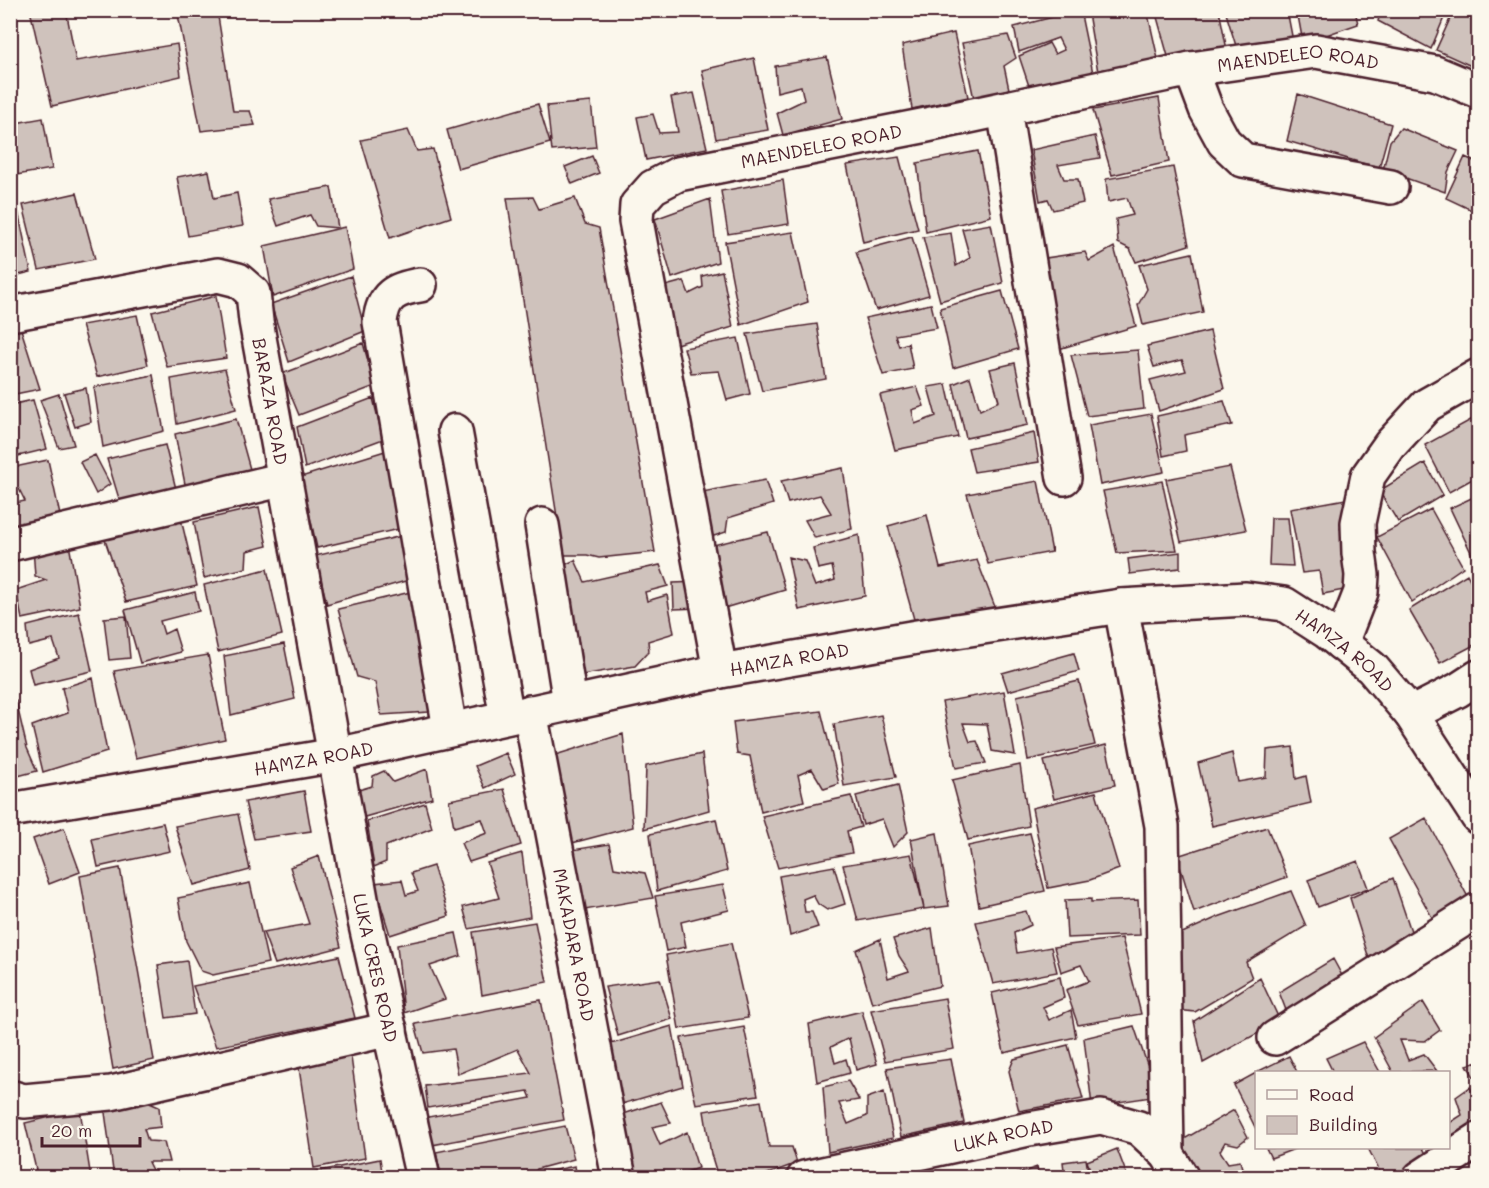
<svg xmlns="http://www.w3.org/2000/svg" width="1489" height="1188" viewBox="0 0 1489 1188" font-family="Mali,sans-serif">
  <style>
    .building { fill: #cfc2bc; stroke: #4a1f2b; stroke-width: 1.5 }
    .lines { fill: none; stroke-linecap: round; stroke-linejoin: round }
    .minor-casing { stroke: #4a1f2b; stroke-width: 38 }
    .minor { stroke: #fbf7ec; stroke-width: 33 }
    .labels { text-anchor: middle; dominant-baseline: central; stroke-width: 4.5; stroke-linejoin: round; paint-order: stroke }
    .street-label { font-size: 18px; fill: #4a1f2b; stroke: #fbf7ec }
  </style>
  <rect width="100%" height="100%" fill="#fbf7ec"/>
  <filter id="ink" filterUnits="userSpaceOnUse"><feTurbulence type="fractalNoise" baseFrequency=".0167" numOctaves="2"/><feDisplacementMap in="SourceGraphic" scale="12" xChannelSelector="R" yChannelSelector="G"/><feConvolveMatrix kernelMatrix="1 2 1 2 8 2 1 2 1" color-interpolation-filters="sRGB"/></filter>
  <g filter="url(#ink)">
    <path class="building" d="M30,10H66L76,61L177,44L181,76L52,106Z
      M177,10H217L233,111H250L255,125L201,131Z
      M1080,10L1093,73L1031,92L1019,56L1049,43L1055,54L1064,50L1058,38L1019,52L1014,27Z
      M1098,10H1147L1158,59L1098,72L1088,13Z
      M1155,10H1219L1227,50L1169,60Z
      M1225,10H1287L1293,41L1236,46Z
      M1297,10H1355L1358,24L1303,43Z
      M1381,10H1435L1445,15L1431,49L1378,21Z
      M1454,10H1478V69L1436,50Z
      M954,33L968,97L912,109L902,45Z
      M1008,35L1016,58L1004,66L1009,89L974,99L962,43Z
      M827,57L842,119L783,135L777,113L804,100L801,86L777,92L775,66Z
      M754,58L768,130L716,139L702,70Z
      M694,93L707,148L646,160L637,117L653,114L659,133L678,132L671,97Z
      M1298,94L1391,124L1379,168L1287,141Z
      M1159,98L1169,162L1112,175L1093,110Z
      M591,102L596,147L552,151L547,106Z
      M538,104L550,143L458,169L447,130Z
      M43,118L52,169L10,176V124Z
      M1401,128L1458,151L1448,172L1445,192L1383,170L1390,141Z
      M408,130L417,151L433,149L451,217L390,238L361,140Z
      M1095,136L1100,158L1058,165L1064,179H1078L1083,203L1053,210L1048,199L1040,201L1031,150Z
      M978,151L991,216L926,232L917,163Z
      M592,156L599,173L572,184L565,167Z
      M899,157L918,229L863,242L847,165Z
      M1465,157L1478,163V213L1446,198Z
      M1173,167L1189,245L1136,262L1130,249L1118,243L1116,219L1133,215L1127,198L1108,202L1106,179Z
      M209,171L214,198L237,193L243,226L188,236L177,177Z
      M783,180L789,224L728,234L721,191Z
      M331,187L338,228L316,226L310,215L278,226L268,199Z
      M77,193L95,259L39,270L23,205Z
      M533,197L539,209L575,198L585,224L599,228L655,552L599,558L587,555H563L507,198Z
      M710,199L718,262L672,278L655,219Z
      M18,211L31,272L10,277V212Z
      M991,224L1003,283L940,301L923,237L951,233L956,266L970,258L962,229Z
      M345,227L353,269L273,297L264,246Z
      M793,232L808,302L741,325L725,242Z
      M912,237L929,295L876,310L856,252Z
      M1114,247L1136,326L1052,351L1046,258L1085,252L1089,261Z
      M1192,253L1203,312L1143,325L1138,305L1147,289L1139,265Z
      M722,271L733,327L673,345L658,288L684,281L689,294L703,287L702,276Z
      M351,276L365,331L289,362L271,304Z
      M1002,291L1018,349L953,368L940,308Z
      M216,296L226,358L167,367L152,312Z
      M931,304L937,328L895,335L899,346L908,343L913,369L883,375L865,318Z
      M137,315L148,365L97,377L82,325Z
      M19,323L40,389L10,395V325Z
      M817,324L826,379L762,391L747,334Z
      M1210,331L1224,389L1159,411L1150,380L1186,371L1182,360L1154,367L1147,346Z
      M738,338L750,394L727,400L719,371L691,373L684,348Z
      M363,343L375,386L299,415L282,374Z
      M1138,350L1144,409L1087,416L1071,355Z
      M1015,363L1028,425L966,438L953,384L970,377L980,410L999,401L990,369Z
      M225,369L236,409L177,424L171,379Z
      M153,375L164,431L103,447L94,387Z
      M946,384L958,437L895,450L880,395L917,387L924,406L912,410L915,424L936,416L928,387Z
      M86,388L91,422L75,427L64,393Z
      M59,394L74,445L59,448L40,400Z
      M373,398L383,439L305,468L297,427Z
      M33,400L47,449L10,458V405Z
      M1224,401L1232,425L1184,435L1186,451L1163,456L1157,416Z
      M1151,414L1164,472L1100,485L1089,425Z
      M1478,416V476L1449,492L1425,445Z
      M236,419L253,480L187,494L175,434Z
      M1034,433L1039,462L974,472L968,448Z
      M165,445L179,501L123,512L107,459Z
      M385,451L403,528L317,548L301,477Z
      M95,455L110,484L96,494L80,462Z
      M48,460L63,529L10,539V504L25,501L19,489L10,490V468Z
      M1425,463L1443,495L1398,522L1379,491Z
      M1230,467L1246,530L1181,542L1166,479Z
      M843,468L852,529L815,538L805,520L831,513L820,495L788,503L781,481Z
      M765,480L773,504L728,518L726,532L708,538L702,492Z
      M1038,481L1052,552L988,564L967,494Z
      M1162,481L1177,550L1117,553L1103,491Z
      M1478,495V563H1476L1450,508Z
      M1346,499L1340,529L1350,532L1349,589L1323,594L1319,571L1302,573L1290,509Z
      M259,507L267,546L247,551L246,568L204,578L194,522Z
      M1431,509L1463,567L1412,602L1377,537Z
      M927,515L940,568L977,560L995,607L915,623L888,526Z
      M1271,518H1288L1293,566L1269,565Z
      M181,519L197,586L126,602L102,531Z
      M768,532L785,590L721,609L713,545Z
      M859,535L865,596L799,610L788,557L805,561L815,586L835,580L832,566L818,569L813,548Z
      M402,536L409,580L327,604L315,556Z
      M69,544L80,607L22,619L16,590L46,580L35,576L33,548Z
      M1180,552V568L1130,574L1128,559Z
      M575,560L585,582L660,565L668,586L645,592L647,601L667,595L674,633L648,641L649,651L635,666L582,675L558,568Z
      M267,569L282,635L218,652L204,585Z
      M1467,574L1478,595V643L1440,663L1409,610Z
      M698,582L699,608L674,609L673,583Z
      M415,591L429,712L381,715L375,682L357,677L338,609Z
      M195,592L199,611L160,621L164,634L174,629L181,652L140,663L125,610Z
      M79,613L92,671L33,685L29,669L59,658L53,640L29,646L27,626Z
      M126,616L130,658L109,660L104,618Z
      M284,644L295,699L231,715L224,656Z
      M1074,653L1079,671L1008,691L1002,673Z
      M208,655L225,739L136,758L114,671Z
      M93,678L107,752L43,772L32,726L68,713L62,688Z
      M1079,681L1095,745L1028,760L1017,696Z
      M1004,691L1015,755L992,751L987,724L963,723L970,742L977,741L986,763L956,768L942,702Z
      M16,701L27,748L37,771L10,778V703Z
      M821,711L839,784L824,789L812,769L798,775L804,801L761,812L750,756L737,754L733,722Z
      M881,715L896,777L844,786L834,724Z
      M623,734L633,827L572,843L552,756Z
      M1106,745L1115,785L1054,799L1044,761Z
      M1293,747L1296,779L1306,776L1311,803L1212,826L1198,763L1232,753L1238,782L1266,777L1267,750Z
      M506,753L515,774L485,788L475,766Z
      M702,754L709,810L644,829L646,766Z
      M1020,765L1029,826L968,840L952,780Z
      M427,769L432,798L361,818L352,792L372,786L373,776L384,771L393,782Z
      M898,785L908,832L893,847L882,819L863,825L856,796Z
      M504,789L521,845L469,862L461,843L487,833L482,819L454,827L449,800Z
      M304,791L311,831L254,839L245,802Z
      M1096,792L1119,869L1090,880L1048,888L1032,808Z
      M851,796L861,827L847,831L852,853L778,868L762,816Z
      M425,803L432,828L386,846V862L374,867L367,821Z
      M238,814L250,870L194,885L175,826Z
      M1426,818L1469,899L1433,919L1389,839Z
      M716,819L727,871L657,891L650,834Z
      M163,823L170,851L98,867L92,839Z
      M1267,827L1287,877L1194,912L1177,856Z
      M64,828L80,872L49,884L33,839Z
      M937,833L949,906L924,909L911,839Z
      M1030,833L1045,891L979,906L968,846Z
      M609,844L614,868L645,873L653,898L585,910L566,851Z
      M522,853L530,917L469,929L463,907L499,898L487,863Z
      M911,854L924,909L858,921L843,865Z
      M319,856L341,947L275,964L263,932L309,924L290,867Z
      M1358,861L1368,888L1318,907L1308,880Z
      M433,866L449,916L390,935L374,883L402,880L406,895L418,891L411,873Z
      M834,866L845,904L827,910L818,904L813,895L803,899L805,912H812L818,927L790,936L779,876Z
      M120,868L154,1060L113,1069L80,876Z
      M1393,878L1412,934L1406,955L1388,946L1371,965L1350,898Z
      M250,883L268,963L213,975L201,971L186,941L178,898Z
      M723,885L729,910L681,922L686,947L666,951L655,896Z
      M1291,891L1306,926L1246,962L1252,978L1195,1012L1177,1010L1180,934L1218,917Z
      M1091,899V902L1138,900L1140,935L1067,938L1065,900Z
      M1026,911L1031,925L1014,933L1017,953L1051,947L1057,972L993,984L976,922Z
      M535,922L547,982L482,995L473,932Z
      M932,928L940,986L872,1003L856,950L880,939L888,978L909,971L899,956L893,939Z
      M456,933L461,956L430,966L445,999L404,1013L397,945Z
      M1122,938L1141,1014L1078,1025L1066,990L1089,981L1081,965L1061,972L1054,947Z
      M731,943L748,1018L679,1029L666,955Z
      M339,956L355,1018L216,1047L193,986Z
      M1333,959L1346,983L1289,1018L1279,992Z
      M187,961L195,1014L166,1018L158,965Z
      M1060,977L1064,998L1043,1007L1049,1020L1071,1010L1076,1037L1004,1053L992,993Z
      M1260,978L1280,1021L1203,1063L1194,1021Z
      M660,979L672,1019L618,1036L605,987Z
      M945,998L954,1049L885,1061L871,1010Z
      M541,1000L564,1120L432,1145L428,1117L531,1098L528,1091L428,1108L425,1086L531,1073L518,1049L458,1074L453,1049L423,1053L415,1024Z
      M1423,1002L1440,1030L1425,1041L1400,1040L1408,1060L1424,1054L1437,1071L1393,1072L1374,1037Z
      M862,1011L877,1064L856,1070L849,1038L831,1047L835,1063L846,1059L850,1073L817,1082L809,1024Z
      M672,1026L683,1086L615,1106L604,1046Z
      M1134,1026L1158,1096L1092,1106L1084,1038Z
      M744,1027L758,1095L696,1104L681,1038Z
      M1363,1042L1380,1072H1333L1326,1058Z
      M1068,1045L1083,1099L1019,1111L1009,1071L1014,1059Z
      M350,1050L365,1158L314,1168L299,1068Z
      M1289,1056L1297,1072H1257Z
      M951,1059L964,1123L901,1137L887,1068Z
      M1478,1062V1084L1467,1065Z
      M1256,1073V1129L1234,1085Z
      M848,1081L859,1100L839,1103L848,1124L867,1116V1098L884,1092L893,1138L828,1152L823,1087Z
      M1470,1087L1478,1103V1126L1448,1143V1124L1462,1115L1456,1097Z
      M140,1099L159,1107L161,1127L144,1129L148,1141L164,1142L169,1162H148L155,1176L175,1177L114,1178L104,1105Z
      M761,1101L769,1147H792L797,1163L765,1175L718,1177L711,1154L704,1111Z
      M661,1102L671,1123L652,1127L660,1145L687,1132L698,1168L670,1178H632L617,1116Z
      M80,1110L91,1178H38L25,1123Z
      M1234,1110L1248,1137L1238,1145L1225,1142L1220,1151L1228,1163L1240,1161L1245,1178H1196L1179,1142Z
      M565,1126L574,1159L537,1169L532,1177L442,1178L441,1175L436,1152Z
      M1266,1148H1297L1271,1158Z
      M1368,1148H1423L1427,1156L1399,1178H1383Z
      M1117,1149L1128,1178H1093L1087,1161Z
      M380,1159L383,1178H284Z
      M1086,1159L1089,1178H1065L1063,1162Z
      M575,1166L577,1178H540L541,1173Z
      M1037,1167L1039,1178H1006Z"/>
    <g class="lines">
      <defs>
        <g id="minor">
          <path d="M1191,69L1206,109L1224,142L1243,160L1391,187"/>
          <path d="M1004,109L1064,478"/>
          <path d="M420,285C395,289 383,295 380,322L450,729"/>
          <path id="s1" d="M10,314L218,275L238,280L253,293L256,321L365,921L423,1178"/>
          <path d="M455,431L507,717"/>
          <path d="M542,525L570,703"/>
          <path d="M10,544L285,479"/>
          <path d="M1121,606L1162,826L1167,1154"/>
          <path d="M1341,643L1361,592L1362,575L1359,553L1358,523L1368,476L1390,445L1427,405L1478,376"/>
          <path id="s2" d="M720,671L636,221L637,205L653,187L678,174L922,126L1191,69L1316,51L1435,73L1478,91"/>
          <path id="s3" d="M530,712L619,1178"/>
          <path d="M1411,714L1458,690L1478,677"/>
          <path id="s4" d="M10,810L336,755L720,671L917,637L1121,606L1246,599L1284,604L1326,631L1372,668L1411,714L1478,817"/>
          <path d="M1275,1038L1478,910"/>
          <path d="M10,1097L24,1101L111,1093L390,1029"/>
          <path id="s5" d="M804,1178L1029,1129L1101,1117L1139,1128L1167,1154L1182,1178"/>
          <path d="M1420,1178L1478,1140"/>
        </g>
      </defs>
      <use href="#minor" class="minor-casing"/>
      <use href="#minor" class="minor"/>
    </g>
  </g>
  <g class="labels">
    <g class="street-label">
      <text stroke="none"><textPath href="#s2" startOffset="1158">MAENDELEO ROAD</textPath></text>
      <text stroke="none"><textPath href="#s2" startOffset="672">MAENDELEO ROAD</textPath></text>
      <text stroke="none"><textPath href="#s1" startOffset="362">BARAZA ROAD</textPath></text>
      <text stroke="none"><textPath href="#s4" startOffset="1370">HAMZA ROAD</textPath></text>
      <text stroke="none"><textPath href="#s4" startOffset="794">HAMZA ROAD</textPath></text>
      <text stroke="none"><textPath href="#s4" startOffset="308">HAMZA ROAD</textPath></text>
      <text stroke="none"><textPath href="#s3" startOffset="237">MAKADARA ROAD</textPath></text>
      <text stroke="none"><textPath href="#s1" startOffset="938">LUKA CRES ROAD</textPath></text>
      <text stroke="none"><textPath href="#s5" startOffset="204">LUKA ROAD</textPath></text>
    </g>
  </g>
  <rect width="1489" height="1188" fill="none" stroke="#fbf7ec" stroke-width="36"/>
  <rect x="18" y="18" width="1453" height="1152" fill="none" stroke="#4a1f2b" stroke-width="2" filter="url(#ink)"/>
  <rect x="1255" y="1071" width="195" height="78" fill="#fbf7ec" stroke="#b4a19f" stroke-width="1.5"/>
  <rect x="1267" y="1090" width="30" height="9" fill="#fbf7ec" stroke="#b4a19f" stroke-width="1.5"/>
  <text x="1309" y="1101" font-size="18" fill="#4a1f2b">Road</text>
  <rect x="1267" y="1116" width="30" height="18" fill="#cfc2bc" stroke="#b4a19f" stroke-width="1.5"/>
  <text x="1309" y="1131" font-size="18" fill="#4a1f2b">Building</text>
  <path d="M42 1137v9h98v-9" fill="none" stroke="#4a1f2b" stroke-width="3"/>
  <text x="51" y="1137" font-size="18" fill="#4a1f2b" stroke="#fbf7ec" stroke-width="4.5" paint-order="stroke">20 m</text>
</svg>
